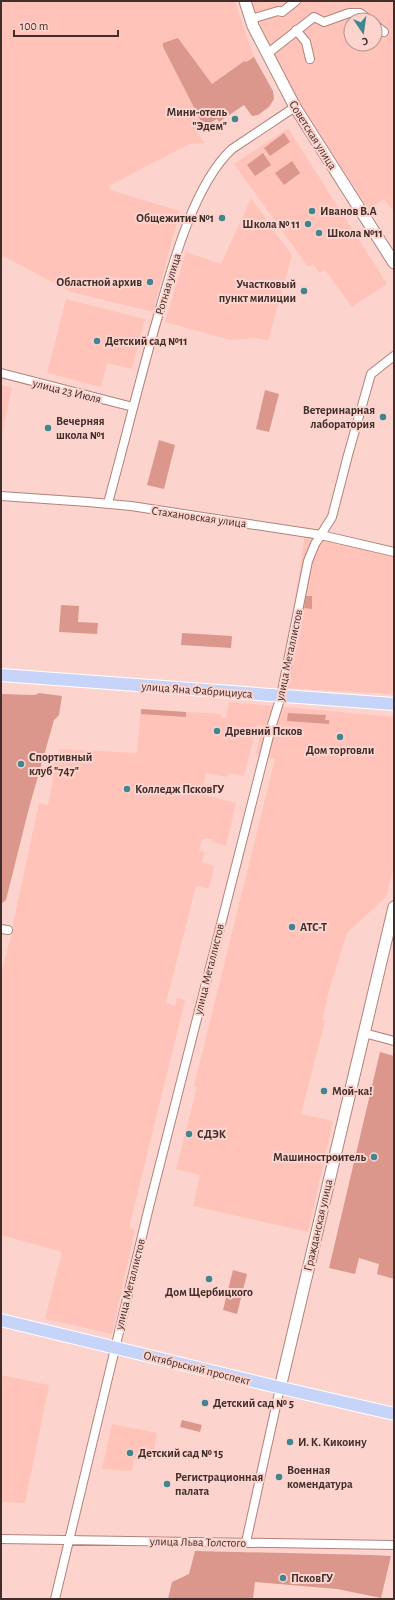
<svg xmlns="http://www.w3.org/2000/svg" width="395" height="1600" viewBox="0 0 395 1600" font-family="'Alegreya Sans',sans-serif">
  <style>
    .built { fill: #ffc3ba; fill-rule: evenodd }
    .green { fill: #dc978d }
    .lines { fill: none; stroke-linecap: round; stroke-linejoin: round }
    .street-casing { stroke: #b1827b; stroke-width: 10 }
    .secondary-casing { stroke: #b1827b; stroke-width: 13 }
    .primary-casing { stroke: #fff; stroke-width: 14 }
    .street { stroke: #fff; stroke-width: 8 }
    .secondary { stroke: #fff; stroke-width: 11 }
    .primary { stroke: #c7d4fa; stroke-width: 12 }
    .poi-dot { fill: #408691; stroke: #fdd4cd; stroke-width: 1.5 }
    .labels { text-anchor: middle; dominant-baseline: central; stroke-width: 4; stroke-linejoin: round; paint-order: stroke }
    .poi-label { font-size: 12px; font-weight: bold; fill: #412e2b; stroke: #fdd4cd; text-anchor: start }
    .street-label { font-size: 12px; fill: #412e2b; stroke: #fdd4cd }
  </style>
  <rect width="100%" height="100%" fill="#fdd4cd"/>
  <path class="built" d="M1,1H235L254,57L246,62L243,61L212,84L178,38L163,47L204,127L197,132L205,143L189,144L109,186L110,190L180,211L153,312L71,292L5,257L1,258Z
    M251,1H394V211L383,199L369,210L285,80L255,14ZM351,20H375V44H351Z
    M288,128L387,284L352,307L325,270L319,273L313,264L308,267L234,164Z
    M251,198L271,225V230L274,231L292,255L268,341L256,338L231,340L165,322L186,252L221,264Z
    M66,299L145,319L132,369L107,363L101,387L47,373Z
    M1,385L12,388L1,438Z
    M306,528L394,548V694L281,688Z
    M229,702L394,717V868L386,897L347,933L330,987L322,1020L325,1021L301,1114L333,1121L308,1232L193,1206L200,1175L176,1169L197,1087L194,1086L275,759L256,754L262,726L257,725L244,776L230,773L226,777L206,773L201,794L236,803L226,846L212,842V839H202L199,851L205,852L202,862L214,866L209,889L196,886L166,1003L175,1006L177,998L185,1000L129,1228L135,1230L112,1334L45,1319L62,1252L1,1235V973L9,943L39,803L48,805L52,784L54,758H58L59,749L137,753L141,709L221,714V718H226Z
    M1,1375L49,1385L25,1503L1,1502Z
    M112,1424L157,1433L152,1461L134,1459L132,1471L102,1469Z"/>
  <path class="green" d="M178,38L212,84L244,61L246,62L254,57L273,91L274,99L269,107L258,115L252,116L244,105L219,122L217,119L204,127L163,47V43Z
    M284,133L290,142L270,156L264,148Z
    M263,153L271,165L255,176L247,165Z
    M292,161L300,173L284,185L275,173Z
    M265,390L279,394L269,432L256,429Z
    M159,440L175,445L164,489L147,485Z
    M306,596H312V609L304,608Z
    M61,605L79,606L78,622L98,623L97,634L59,632Z
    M182,633L232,636L231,648L181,645Z
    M39,693L62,696L59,715L54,720L29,808L6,900L2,903H1V694L35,695Z
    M141,709L186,712V717L141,714Z
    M288,713L326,715L325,720H329V724L287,721Z
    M380,1052L394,1056V1279L377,1274L379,1264L359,1258L355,1274L329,1268Z
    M233,1270L247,1274L237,1314L223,1310Z
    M182,1420L202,1425L200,1432L180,1427Z
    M195,1551L372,1555L391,1556L381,1598L337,1589L255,1582L253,1599H168L172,1582L189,1574Z"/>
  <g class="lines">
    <defs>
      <path id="street" d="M251,19L278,11L282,12L296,1
        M375,25L384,32
        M296,30L306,42L310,59
        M267,54L314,17L324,22L349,13H360L369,20
        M1,373L133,407
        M1,496L88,502L131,506L321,535L394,552
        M108,503C125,441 140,378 158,316C172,266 194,184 232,149L295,107
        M1,929L8,930
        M364,1033L394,1041
        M1,1539L394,1545
        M246,1542L280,1388
        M55,1599L149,1207L271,728L281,696L308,561L315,544L332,517L348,455L371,374L394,356"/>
      <path id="secondary" d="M245,1L253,26L295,107L394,263
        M280,1388L394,907"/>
      <path id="primary" d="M1,675L394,704
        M1,1320L273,1386L394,1414"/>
    </defs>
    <use href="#street" class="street-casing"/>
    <use href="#secondary" class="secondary-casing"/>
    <use href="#primary" class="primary-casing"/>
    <use href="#street" class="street"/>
    <use href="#secondary" class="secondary"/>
    <use href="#primary" class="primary"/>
  </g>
  <g class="poi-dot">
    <circle cx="235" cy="119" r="4"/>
    <circle cx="312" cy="211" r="4"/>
    <circle cx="222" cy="218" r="4"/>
    <circle cx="308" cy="224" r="4"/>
    <circle cx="319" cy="233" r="4"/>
    <circle cx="150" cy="282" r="4"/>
    <circle cx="304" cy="291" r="4"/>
    <circle cx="97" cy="341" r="4"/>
    <circle cx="383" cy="417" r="4"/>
    <circle cx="48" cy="428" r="4"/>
    <circle cx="217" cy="731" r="4"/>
    <circle cx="340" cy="737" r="4"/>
    <circle cx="21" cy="764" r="4"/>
    <circle cx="127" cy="789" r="4"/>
    <circle cx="292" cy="927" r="4"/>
    <circle cx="324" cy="1091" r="4"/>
    <circle cx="189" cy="1134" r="4"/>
    <circle cx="374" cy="1157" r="4"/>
    <circle cx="209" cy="1279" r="4"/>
    <circle cx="205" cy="1403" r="4"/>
    <circle cx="290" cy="1442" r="4"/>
    <circle cx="130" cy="1453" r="4"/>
    <circle cx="279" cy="1477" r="4"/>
    <circle cx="167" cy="1484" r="4"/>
    <circle cx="283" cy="1578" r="4"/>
  </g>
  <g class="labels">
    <g class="poi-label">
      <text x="227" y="112" text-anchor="end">Мини-отель<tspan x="227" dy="14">"Эдем"</tspan></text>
      <text x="320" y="211">Иванов В.А</text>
      <text x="214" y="218" text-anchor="end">Общежитие №1</text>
      <text x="300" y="224" text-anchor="end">Школа № 11</text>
      <text x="327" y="233">Школа №11</text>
      <text x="142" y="282" text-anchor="end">Областной архив</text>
      <text x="296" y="284" text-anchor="end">Участковый<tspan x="296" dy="14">пункт милиции</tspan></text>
      <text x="105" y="341">Детский сад №11</text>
      <text x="375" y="410" text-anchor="end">Ветеринарная<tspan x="375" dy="14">лаборатория</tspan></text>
      <text x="56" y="421">Вечерняя<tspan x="56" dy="14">школа №1</tspan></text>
      <text x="225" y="731">Древний Псков</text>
      <text x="340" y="750" text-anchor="middle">Дом торговли</text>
      <text x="29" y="757">Спортивный<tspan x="29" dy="14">клуб "747"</tspan></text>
      <text x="135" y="789">Колледж ПсковГУ</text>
      <text x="300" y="927">ATC-T</text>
      <text x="332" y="1091">Мой-ка!</text>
      <text x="197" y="1134">СДЭК</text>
      <text x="366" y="1157" text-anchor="end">Машиностроитель</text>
      <text x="209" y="1292" text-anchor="middle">Дом Щербицкого</text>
      <text x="213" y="1403">Детский сад № 5</text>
      <text x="298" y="1442">И. К. Кикоину</text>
      <text x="138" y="1453">Детский сад № 15</text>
      <text x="287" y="1470">Военная<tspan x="287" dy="14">комендатура</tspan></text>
      <text x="175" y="1477">Регистрационная<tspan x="175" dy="14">палата</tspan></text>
      <text x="291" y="1578">ПсковГУ</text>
    </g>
    <g class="street-label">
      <text transform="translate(313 135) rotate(58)">Советская улица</text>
      <text transform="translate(168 284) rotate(-73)">Ротная улица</text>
      <text transform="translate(67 391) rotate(14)">улица 23 Июля</text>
      <text transform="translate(199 517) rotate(8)">Стахановская улица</text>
      <text transform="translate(289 655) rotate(-78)">улица Металлистов</text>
      <text transform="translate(197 690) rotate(4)">улица Яна Фабрициуса</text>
      <text transform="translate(209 969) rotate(-76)">улица Металлистов</text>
      <text transform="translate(318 1225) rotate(-77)">Гражданская улица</text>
      <text transform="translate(130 1284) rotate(-76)">улица Металлистов</text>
      <text transform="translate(197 1368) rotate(14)">Октябрьский проспект</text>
      <text transform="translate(198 1542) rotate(1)">улица Льва Толстого</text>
    </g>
  </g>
  <rect width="395" height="1600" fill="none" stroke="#412e2b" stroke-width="4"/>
  <g transform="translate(363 32) rotate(167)"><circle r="19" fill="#fdd4cd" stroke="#b2928c"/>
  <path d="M0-3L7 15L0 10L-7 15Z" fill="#408691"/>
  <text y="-6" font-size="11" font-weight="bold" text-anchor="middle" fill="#412e2b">С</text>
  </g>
  <path d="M14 30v6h104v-6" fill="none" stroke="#412e2b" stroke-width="2"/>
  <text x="20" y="30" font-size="12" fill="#412e2b" stroke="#fdd4cd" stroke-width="3" paint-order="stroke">100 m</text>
</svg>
